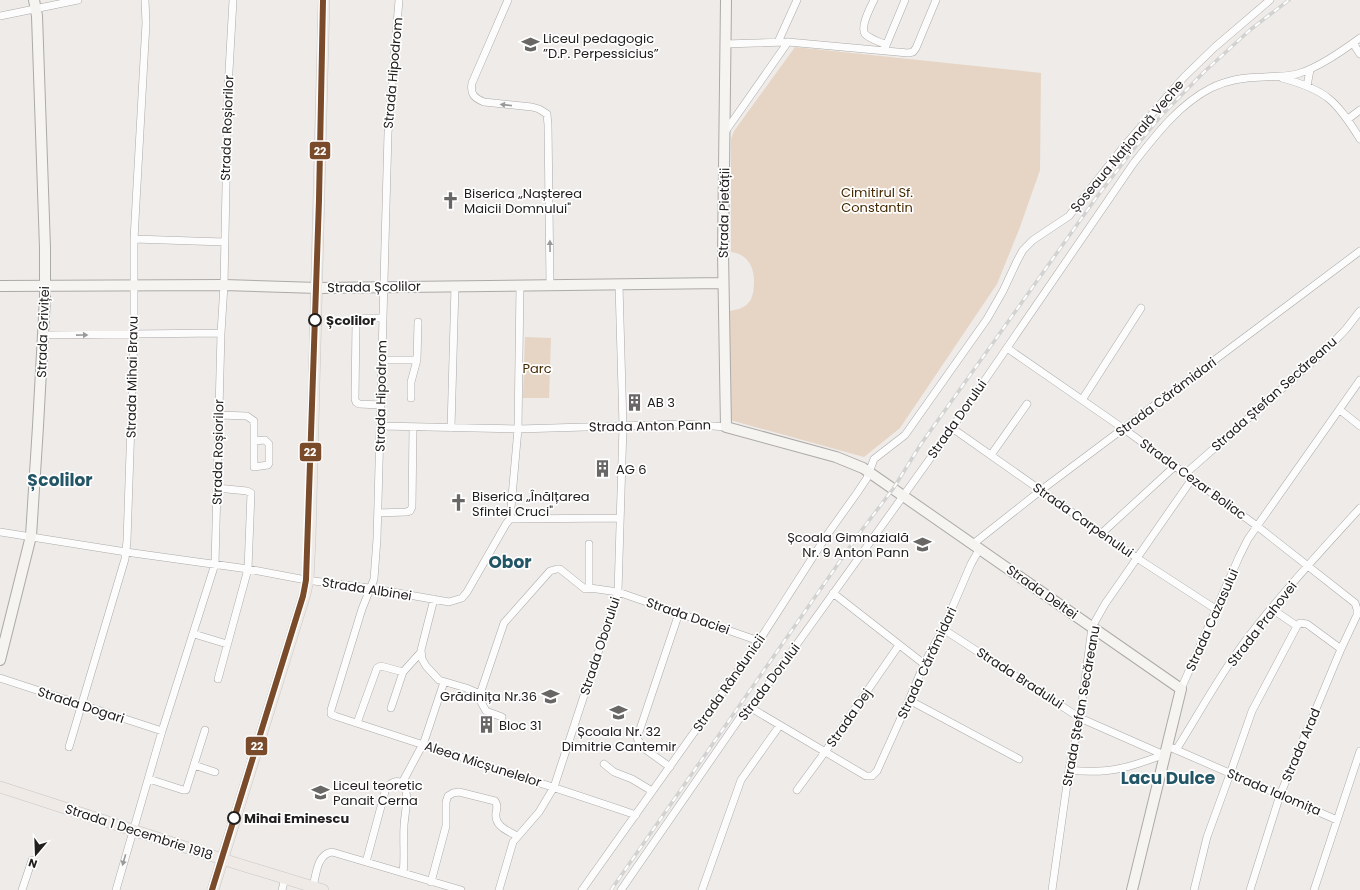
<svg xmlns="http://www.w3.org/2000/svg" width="1360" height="890" viewBox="0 0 1360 890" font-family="Poppins,sans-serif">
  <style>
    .green { fill: #e6d5c4 }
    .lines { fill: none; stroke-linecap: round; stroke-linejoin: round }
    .street-casing { stroke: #acaaa8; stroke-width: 8 }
    .secondary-casing { stroke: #acaaa8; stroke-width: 12 }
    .primary-casing { stroke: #c8c7c6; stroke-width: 12 }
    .street { stroke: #fcfcfc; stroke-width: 7 }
    .secondary { stroke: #f6f4f1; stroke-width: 10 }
    .primary { stroke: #efeae5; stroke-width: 11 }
    .rail-casing { stroke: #d2d2d1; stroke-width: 3.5 }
    .rail { stroke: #fff; stroke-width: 2; stroke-dasharray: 6; stroke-linecap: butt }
    .tram-1-casing { stroke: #fff; stroke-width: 9 }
    .tram-1 { stroke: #7a4b2a; stroke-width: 6 }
    .oneway { fill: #9a9999 }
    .stop-dot { fill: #fff; stroke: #22201f; stroke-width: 2 }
    .labels { text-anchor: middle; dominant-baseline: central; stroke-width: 3.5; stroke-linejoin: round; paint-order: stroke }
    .poi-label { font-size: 13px; fill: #22201f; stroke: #fff; text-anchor: start }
    .street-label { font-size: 13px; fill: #22201f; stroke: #fff }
    .park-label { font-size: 13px; fill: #462a00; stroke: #fff }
    .stop-label { font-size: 13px; font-weight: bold; fill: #22201f; stroke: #fff; text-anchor: start }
    .district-label { font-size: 17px; font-weight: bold; fill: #225565; stroke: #fff }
    .line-badge { stroke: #fff; stroke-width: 1.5 }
    .badge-label { font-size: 11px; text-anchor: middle; font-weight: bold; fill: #fff }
  </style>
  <rect width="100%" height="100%" fill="#eeebe9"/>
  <path class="green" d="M795,47L1041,73L1040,170L1020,227L997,284L900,428L864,457L730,420V311C750,308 754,299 754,281C754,266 747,254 731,252V139L734,131Z
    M525,337L551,338L549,398H523Z"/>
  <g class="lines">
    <defs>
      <path id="street" d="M399,0L388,133L377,539L374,579L362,609L331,710V714L335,716C435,749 536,781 636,815
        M508,0L472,83C470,94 474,98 484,102L532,107L539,109L547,114L548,125L550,285
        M874,0C870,8 860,27 865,34C870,39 880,42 886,45
        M0,16L78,0
        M778,42L797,0
        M1353,43L1360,54
        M725,44L788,42L908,53L913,52L916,48L936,0
        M885,48L905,0
        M1282,78C1326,90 1336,100 1360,139
        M1307,86L1310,70
        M1348,119L1360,110
        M725,132L788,42
        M134,239L224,242
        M43,335L221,333
        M1007,348L1124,429L1257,526L1355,603L1357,609V615L1341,649L1280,795L1250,890
        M382,360H417
        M411,398V382L417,360L418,322
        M1082,400L1141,308
        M381,405L359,404L356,402L355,399L356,322L361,318H383
        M1340,410L1360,426
        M219,415L247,416L254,421V467L268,465L269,463V444L265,440L254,441
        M381,426L518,429L686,424L726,427
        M451,428L455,286
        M952,428L1137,558L1217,610
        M991,455L1027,404
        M1185,474L1327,349L1346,329L1360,311
        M217,488L247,491L251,493L248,569L218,679
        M378,513L406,512L410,511L412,507L413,427
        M510,519L518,429L520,286
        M0,532L126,552L248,569L306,580L369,588L449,602L462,598L467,592L506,524L510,519L620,518
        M1102,533L1175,466
        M973,544L1040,491L1360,251
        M589,589V544
        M833,593L924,664
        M434,599L421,650L422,659L426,666L439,680L466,688L480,694L504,623L550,571L557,569H560L585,589L590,588L618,592L759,641
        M1272,609L1297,626L1300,623L1307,624L1341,649
        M943,629L1080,718L1164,755
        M194,634L227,644
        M0,678L162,731
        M1181,689L1239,557L1248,539L1360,380
        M480,694L481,702L486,711L502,717
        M909,700L1019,759
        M391,708L403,672L421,652
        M751,708L866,776H872L877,771L909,700L924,664L943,629L971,564L980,548
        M357,723L377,668L381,666L403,672
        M69,747L125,559L127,541L134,334V239L146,23L145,0
        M1172,748L1337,820
        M1176,750C1198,715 1218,678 1243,644C1279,596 1320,552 1360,508
        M604,764L614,772L632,779L652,791
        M194,765L215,772
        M670,767L642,747L637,738L679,613
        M1069,770C1087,772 1105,772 1122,768C1137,765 1150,759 1164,755
        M149,779L183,790H186L205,730
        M402,783L424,742L444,682
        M797,790L825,752L899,645
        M366,862L386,788C390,784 394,780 400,782C412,787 404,816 404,826C403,842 405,858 403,873
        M431,882L446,826V802L448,796L453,793L459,792L495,801C498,805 497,808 496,813C494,826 508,831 517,836
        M313,887C316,875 317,854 332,852L461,890
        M22,890L32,860
        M116,890L162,731L215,564L221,333L224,285L228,89L233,0
        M282,890L285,878
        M499,890L513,842L539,812L554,787L618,592L623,426L619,285
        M582,890L759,641L827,535L857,493L867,478L874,459L905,435L987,319L1003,291L1017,261L1023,250L1033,240L1069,216L1125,145L1184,77L1215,47L1270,0
        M621,890L746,709L751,708L952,428L1133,164C1155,136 1178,105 1211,88C1227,80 1246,77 1264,77C1275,76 1286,77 1297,74C1318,68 1342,51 1360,38
        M702,890L741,780L780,725
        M1052,890L1069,770L1080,718L1092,627L1105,604L1192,479
        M1194,890L1207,837L1230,774L1252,711L1297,626
        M1314,890L1360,751"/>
      <path id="secondary" d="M726,0L723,253L726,427L836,457L863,468L1181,689L1132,890
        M0,286L224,285L318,288L723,283
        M0,660L31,536L38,426L45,298V248L37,16L34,0"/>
      <path id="primary" d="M0,787L222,859L323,890
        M213,890L305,594L308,580L310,539L324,0"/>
    </defs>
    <use href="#street" class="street-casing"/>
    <use href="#secondary" class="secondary-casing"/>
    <use href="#primary" class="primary-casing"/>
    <use href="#street" class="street"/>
    <use href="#secondary" class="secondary"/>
    <use href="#primary" class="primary"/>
    <defs>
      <path id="rail" d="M611,890L861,531L893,489L921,444L1096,198L1133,150L1161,116L1205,71L1250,30L1289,0"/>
    </defs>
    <use href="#rail" class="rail-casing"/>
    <use href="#rail" class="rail"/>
    <defs>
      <path id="tram-1" d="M212,890L303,596L306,580L319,200L323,0"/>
    </defs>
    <use href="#tram-1" class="tram-1-casing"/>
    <use href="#tram-1" class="tram-1"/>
  </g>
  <defs><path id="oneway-solid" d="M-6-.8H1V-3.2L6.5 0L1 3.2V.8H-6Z"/></defs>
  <g class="oneway">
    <use href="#oneway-solid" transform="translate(506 105) rotate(-174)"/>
    <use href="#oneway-solid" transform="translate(550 246) rotate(-91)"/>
    <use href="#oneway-solid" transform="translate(82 335) rotate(-1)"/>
    <use href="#oneway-solid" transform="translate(124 860) rotate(106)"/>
  </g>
  <defs>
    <symbol id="university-bare" viewBox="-9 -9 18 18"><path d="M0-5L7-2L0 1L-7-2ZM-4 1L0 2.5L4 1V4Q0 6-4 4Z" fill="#696766" stroke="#fff" stroke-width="2.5" paint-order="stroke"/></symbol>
    <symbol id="church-bare" viewBox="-9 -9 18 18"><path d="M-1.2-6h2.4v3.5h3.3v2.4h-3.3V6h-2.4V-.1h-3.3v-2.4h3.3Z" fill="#696766" stroke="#fff" stroke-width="2.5" paint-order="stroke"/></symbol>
    <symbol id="building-bare" viewBox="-9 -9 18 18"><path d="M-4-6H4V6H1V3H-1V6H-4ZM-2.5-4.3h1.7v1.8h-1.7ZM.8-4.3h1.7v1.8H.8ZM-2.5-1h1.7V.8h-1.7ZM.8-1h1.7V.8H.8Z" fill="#696766" stroke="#fff" stroke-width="2.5" paint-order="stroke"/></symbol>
    <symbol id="school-bare" viewBox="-9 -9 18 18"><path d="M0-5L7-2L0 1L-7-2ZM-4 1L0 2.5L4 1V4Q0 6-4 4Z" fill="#696766" stroke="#fff" stroke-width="2.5" paint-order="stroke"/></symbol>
  </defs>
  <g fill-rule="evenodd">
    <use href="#university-bare" x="518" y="32" width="25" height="25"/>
    <use href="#church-bare" x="438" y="188" width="25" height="25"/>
    <use href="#building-bare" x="622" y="390" width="25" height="25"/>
    <use href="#building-bare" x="590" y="456" width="25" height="25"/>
    <use href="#church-bare" x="446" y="490" width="25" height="25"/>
    <use href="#school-bare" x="910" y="532" width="25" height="25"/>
    <use href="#school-bare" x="538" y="684" width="25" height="25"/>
    <use href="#school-bare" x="606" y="700" width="25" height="25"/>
    <use href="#building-bare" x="474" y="712" width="25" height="25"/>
    <use href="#university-bare" x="308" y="780" width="25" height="25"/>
  </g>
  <g class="stop-dot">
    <circle cx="315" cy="320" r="6"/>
    <circle cx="234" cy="818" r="6"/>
  </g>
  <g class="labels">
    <g class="poi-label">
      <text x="543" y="38">Liceul pedagogic<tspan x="543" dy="15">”D.P. Perpessicius”</tspan></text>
      <text x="464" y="193">Biserica „Nașterea<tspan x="464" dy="15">Maicii Domnului"</tspan></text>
      <text x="647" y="402">AB 3</text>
      <text x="616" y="469">AG 6</text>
      <text x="472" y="496">Biserica „Înălțarea<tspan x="472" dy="15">Sfintei Cruci"</tspan></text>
      <text x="909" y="537" text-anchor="end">Școala Gimnazială<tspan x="909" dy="15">Nr. 9 Anton Pann</tspan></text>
      <text x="537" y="696" text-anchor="end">Grădinița Nr.36</text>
      <text x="499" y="725">Bloc 31</text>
      <text x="619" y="731" text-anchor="middle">Școala Nr. 32<tspan x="619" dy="15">Dimitrie Cantemir</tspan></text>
      <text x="333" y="785">Liceul teoretic<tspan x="333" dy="15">Panait Cerna</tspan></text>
    </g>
    <g class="street-label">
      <text transform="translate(393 73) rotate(-85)">Strada Hipodrom</text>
      <text transform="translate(227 128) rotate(-88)">Strada Roșiorilor</text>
      <text transform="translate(1127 146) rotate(-50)">Șoseaua Națională Veche</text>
      <text transform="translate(724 213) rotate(-89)">Strada Pietății</text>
      <text transform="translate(374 287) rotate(-1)">Strada Școlilor</text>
      <text transform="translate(43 332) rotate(-88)">Strada Griviței</text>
      <text transform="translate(132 377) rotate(-89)">Strada Mihai Bravu</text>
      <text transform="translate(1274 394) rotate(-42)">Strada Ștefan Secăreanu</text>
      <text transform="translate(381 396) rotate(-89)">Strada Hipodrom</text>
      <text transform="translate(1166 397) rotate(-37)">Strada Cărămidari</text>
      <text transform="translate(957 419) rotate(-55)">Strada Dorului</text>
      <text transform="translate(650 426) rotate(-1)">Strada Anton Pann</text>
      <text transform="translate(218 452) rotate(-89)">Strada Roșiorilor</text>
      <text transform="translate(1193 479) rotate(36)">Strada Cezar Boliac</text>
      <text transform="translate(1083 520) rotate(35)">Strada Carpenului</text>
      <text transform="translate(367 589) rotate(9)">Strada Albinei</text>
      <text transform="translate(1042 592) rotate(35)">Strada Deltei</text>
      <text transform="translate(688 616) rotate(19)">Strada Daciei</text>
      <text transform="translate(1212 620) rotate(-66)">Strada Cazasului</text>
      <text transform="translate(1262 624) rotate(-52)">Strada Prahovei</text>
      <text transform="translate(600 646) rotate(-72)">Strada Oborului</text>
      <text transform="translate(927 663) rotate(-65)">Strada Cărămidari</text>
      <text transform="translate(1020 678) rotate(33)">Strada Bradului</text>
      <text transform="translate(769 682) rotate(-53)">Strada Dorului</text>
      <text transform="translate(729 683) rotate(-55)">Strada Rândunicii</text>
      <text transform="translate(81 705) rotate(18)">Strada Dogari</text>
      <text transform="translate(1081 706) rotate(-80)">Strada Ștefan Secăreanu</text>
      <text transform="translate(849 718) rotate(-55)">Strada Dej</text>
      <text transform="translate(1301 745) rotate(-67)">Strada Arad</text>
      <text transform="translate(483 764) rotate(18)">Aleea Micșunelelor</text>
      <text transform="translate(1274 792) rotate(23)">Strada Ialomița</text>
      <text transform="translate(139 832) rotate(18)">Strada 1 Decembrie 1918</text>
    </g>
    <g class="park-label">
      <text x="877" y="192">Cimitirul Sf.<tspan x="877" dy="15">Constantin</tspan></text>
      <text x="537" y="368">Parc</text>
    </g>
    <g class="stop-label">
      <text x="326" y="320">Școlilor</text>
      <text x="244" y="818">Mihai Eminescu</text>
    </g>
    <g class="district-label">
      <text x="60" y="480">Școlilor</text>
      <text x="510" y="562">Obor</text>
      <text x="1168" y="778">Lacu Dulce</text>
    </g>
  </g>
  <g class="line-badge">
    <rect x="309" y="141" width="22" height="19" rx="4" fill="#7a4b2a"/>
    <rect x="299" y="442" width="23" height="20" rx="4" fill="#7a4b2a"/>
    <rect x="245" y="736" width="23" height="20" rx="4" fill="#7a4b2a"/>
  </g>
  <g class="badge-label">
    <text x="320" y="155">22</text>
    <text x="310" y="456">22</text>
    <text x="257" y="750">22</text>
  </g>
  <g transform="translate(36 854) rotate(199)" stroke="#ffffff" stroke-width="3" paint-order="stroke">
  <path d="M0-3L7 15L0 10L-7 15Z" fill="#22201f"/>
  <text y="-6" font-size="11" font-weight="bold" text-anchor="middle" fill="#22201f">N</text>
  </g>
</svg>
